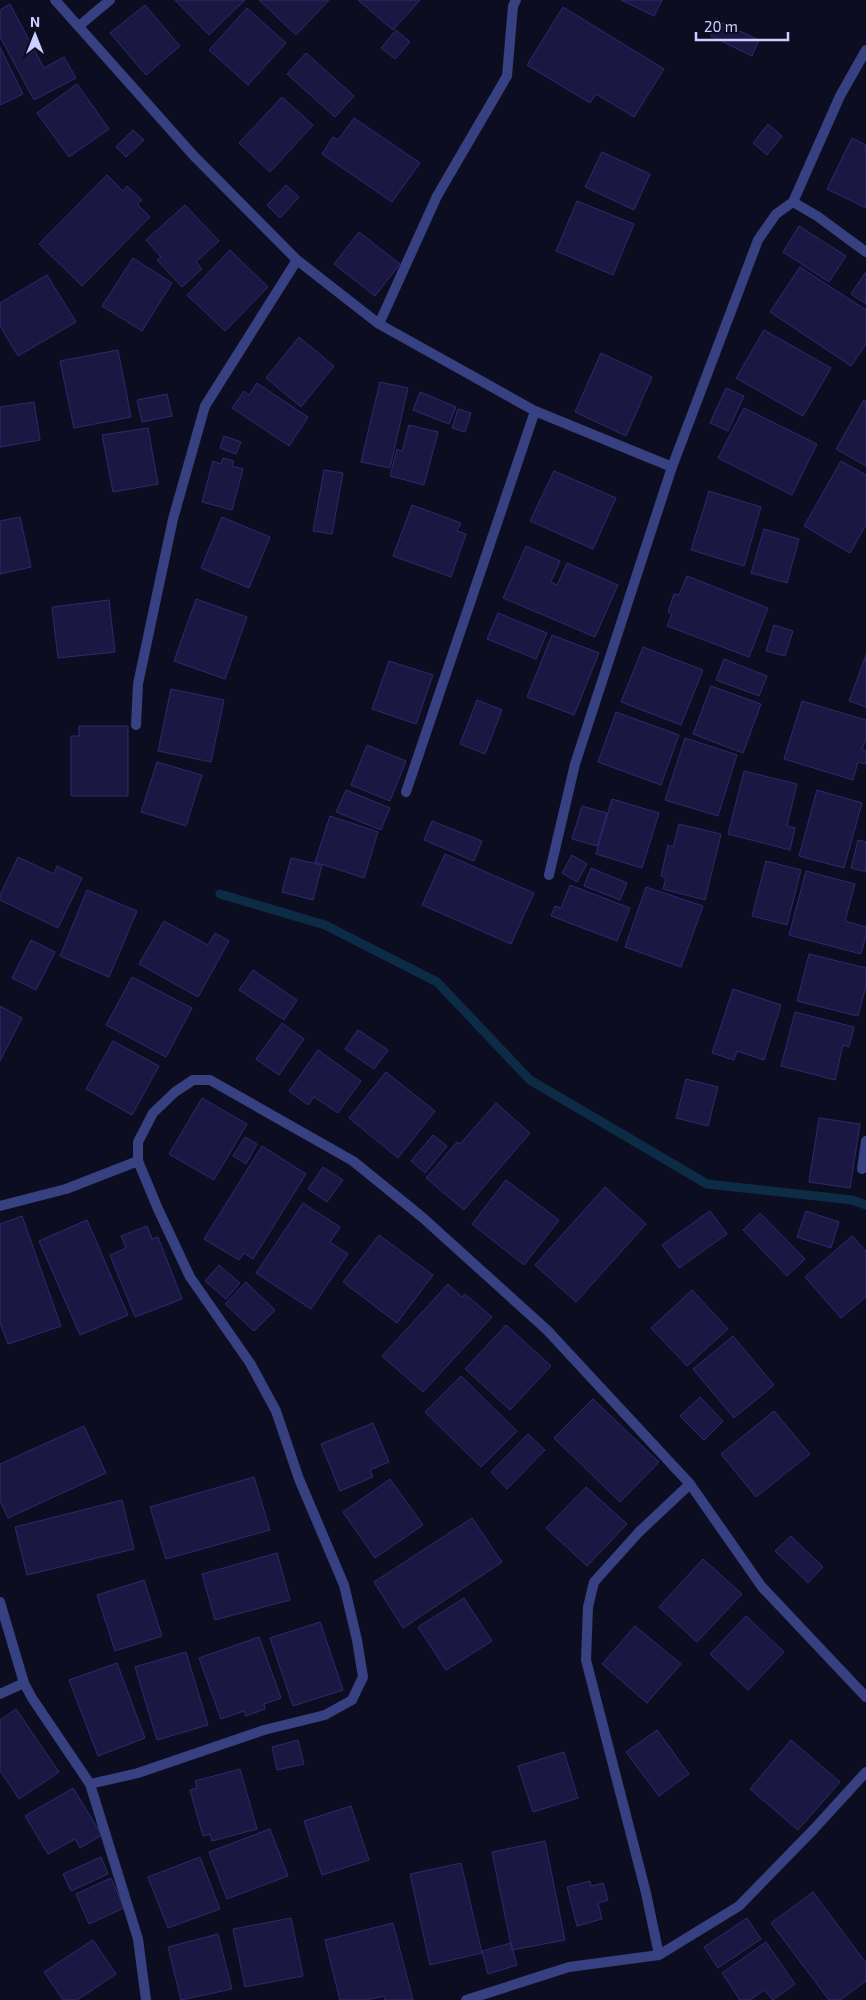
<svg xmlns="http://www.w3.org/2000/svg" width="866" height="2000" viewBox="0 0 866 2000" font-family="'Exo 2',sans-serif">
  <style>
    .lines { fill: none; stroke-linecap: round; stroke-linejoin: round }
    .stream { stroke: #0c2c46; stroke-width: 9 }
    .building { fill: #1a1842; stroke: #2c2a6e }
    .minor { stroke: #374080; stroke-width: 10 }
  </style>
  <rect width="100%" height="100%" fill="#0d0d21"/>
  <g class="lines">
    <path class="stream" d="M220,894L325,925L437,982L530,1080L707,1184L852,1200L866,1205"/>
  </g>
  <path class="building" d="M175,0H245L209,35Z
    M259,0H329L296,35Z
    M358,0H420L393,30Z
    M621,0H662L654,16Z
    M10,4L44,68L64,57L76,78L34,100L0,37V10Z
    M145,5L180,46L146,75L110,33Z
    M563,7L664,69L634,117L596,94L590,103L527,65Z
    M247,8L286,43L248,85L209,50Z
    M718,21L759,40L752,56L711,36Z
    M396,30L410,42L395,59L381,48Z
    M0,47L23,94L0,105Z
    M306,53L354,96L335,117L287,74Z
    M77,84L109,129L69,157L37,113Z
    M282,97L313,125L270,172L239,143Z
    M354,118L420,163L392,202L322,154L333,137L338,140Z
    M768,124L782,136L767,155L753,143Z
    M133,130L144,140L126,157L116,147Z
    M852,138L866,145V208L827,189Z
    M602,152L650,174L634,210L585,187Z
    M107,175L123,191L127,186L142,200L137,204L150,217L82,286L39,244Z
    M286,185L299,197L280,218L267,205Z
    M577,201L634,224L613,275L556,251Z
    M185,205L219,241L196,262L202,269L182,287L157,260L161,257L146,240Z
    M799,226L846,256L829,282L783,252Z
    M359,232L400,264L375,296L334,264Z
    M230,250L268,287L225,331L187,295Z
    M133,258L172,283L142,331L102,306Z
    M800,267L866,310V344L851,366L770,312Z
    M865,273H866V304L851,294Z
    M47,275L76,322L18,356L0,326V303Z
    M764,330L831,368L803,416L736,378Z
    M299,337L334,366L301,407L266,378Z
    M118,350L131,417L74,428L60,361Z
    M601,353L652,377L626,436L575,412Z
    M380,382L408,388L390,468L361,462Z
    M257,383L308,417L289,446L232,408L244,391L249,395Z
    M726,388L744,396L728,431L710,423Z
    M420,392L456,407L449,424L413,410Z
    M167,394L172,416L142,422L137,400Z
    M864,400L866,401V466L836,449Z
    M34,402L40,440L0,447V407Z
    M744,408L817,444L792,495L718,458Z
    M458,409L471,413L465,432L452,428Z
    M409,425L438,432L424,485L390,476L397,449L402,451Z
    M148,428L158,484L113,492L102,435Z
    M224,436L241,442L236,454L220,448Z
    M223,458L234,461L232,466L243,469L232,510L202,502L213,461L221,464Z
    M841,461L866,475V525L850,553L804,526Z
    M324,470L343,473L332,534L313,531Z
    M554,471L616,498L593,549L530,521Z
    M709,491L761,507L744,566L691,550Z
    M412,505L461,523L457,531L466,534L451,577L393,556Z
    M20,517L31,567L0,574V521Z
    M222,517L270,537L249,588L201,568Z
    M764,529L799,539L787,583L751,573Z
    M526,546L560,561L551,582L557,585L567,563L618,585L595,637L503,598Z
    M687,576L768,608L749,657L667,626L672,614L668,612L674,594L679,595Z
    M196,599L247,617L225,679L174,661Z
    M109,600L115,652L58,658L52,607Z
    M498,613L547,633L536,659L487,639Z
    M774,625L793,631L785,656L766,651Z
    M552,635L599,653L574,715L527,697Z
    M643,647L703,670L681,725L621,702Z
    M866,655V707L849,701Z
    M724,659L767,676L759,696L716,680Z
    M389,661L433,675L416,724L372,709Z
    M711,686L761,704L743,753L693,734Z
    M171,689L224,700L211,762L158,751Z
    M477,700L502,710L485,754L460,744Z
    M802,701L866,720V738L862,750L866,751V760L865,764L858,762L853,780L784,759Z
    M616,712L679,735L661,785L598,762Z
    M79,726H128V796H71V736H79Z
    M685,738L737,755L718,816L665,800Z
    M367,745L406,761L390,801L351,785Z
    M157,762L202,775L186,826L141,812Z
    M744,771L797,784L787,826L795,828L790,850L728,834Z
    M346,790L390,808L381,830L336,812Z
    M817,790L862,803L844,868L799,856Z
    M612,799L659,813L642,868L596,854Z
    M582,806L607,813L597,846L572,839Z
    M330,816L378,832L364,878L315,862Z
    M432,821L482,841L474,861L424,840Z
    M679,824L721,834L705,900L663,889L666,878L661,876L668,845L673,847Z
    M858,840L866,842V872L851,868Z
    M445,854L534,893L511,944L422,905Z
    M572,855L587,864L577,882L562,873Z
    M18,857L54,874L57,866L82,878L58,928L0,900V895Z
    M291,858L322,865L313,900L282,892Z
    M766,861L801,870L787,925L752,916Z
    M591,868L627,883L620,900L584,886Z
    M806,871L855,884L845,921L866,927V935L861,954L789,935Z
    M570,885L630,908L617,941L551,916L555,906L561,908Z
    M646,887L703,906L681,967L625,947Z
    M87,890L137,911L109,977L60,956Z
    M164,921L208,945L215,933L229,941L198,997L139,964Z
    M31,940L55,952L36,990L12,978Z
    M809,954L866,968V986L858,1016L797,1001Z
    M253,970L297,1000L284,1020L239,990Z
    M132,977L192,1008L166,1057L106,1025Z
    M733,989L781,1005L764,1060L737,1051L734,1060L712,1053Z
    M0,1006L22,1018L0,1061Z
    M795,1012L854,1027L849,1047L843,1045L835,1080L781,1066Z
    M282,1023L304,1039L279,1075L256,1059Z
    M358,1030L388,1050L374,1069L345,1049Z
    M113,1041L159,1066L132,1115L86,1089Z
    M318,1050L361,1081L338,1113L314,1097L308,1105L289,1091Z
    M386,1072L435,1111L398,1158L349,1118Z
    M686,1079L718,1087L708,1126L676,1118Z
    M202,1098L247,1124L214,1180L169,1154Z
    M496,1103L530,1133L464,1210L426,1178L457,1142L460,1144Z
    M819,1118L860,1124L850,1188L809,1182Z
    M433,1135L447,1146L425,1173L411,1161Z
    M245,1137L257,1144L246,1164L233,1156Z
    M262,1146L306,1174L253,1259L244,1253L239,1260L204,1239Z
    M323,1167L343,1180L327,1202L308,1189Z
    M506,1180L559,1220L524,1265L472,1224Z
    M605,1187L646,1224L576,1302L535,1265Z
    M303,1203L340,1227L330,1242L348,1254L311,1309L256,1273Z
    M710,1211L727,1234L679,1268L662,1245Z
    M806,1211L839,1222L831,1248L797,1237Z
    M760,1213L805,1259L787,1276L743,1230Z
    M22,1216L61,1326L8,1344L0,1323V1224Z
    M87,1220L128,1315L80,1335L39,1241Z
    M147,1226L152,1239L158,1237L182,1299L135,1317L110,1255L126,1248L121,1236Z
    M379,1235L433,1275L397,1323L343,1282Z
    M852,1236L866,1251V1297L841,1318L805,1277Z
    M219,1265L240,1283L226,1299L205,1281Z
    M246,1282L275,1310L254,1331L225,1304Z
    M448,1284L462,1297L465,1294L492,1317L423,1392L382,1356Z
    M692,1290L728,1329L687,1366L651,1328Z
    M506,1325L551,1366L510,1410L465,1369Z
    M733,1336L774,1385L734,1418L693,1369Z
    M461,1376L517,1431L481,1467L425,1412Z
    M700,1397L723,1421L704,1440L680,1416Z
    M593,1399L659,1462L620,1502L554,1438Z
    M774,1411L810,1454L756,1497L721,1454Z
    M373,1423L389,1462L370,1470L373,1477L340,1491L321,1444Z
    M84,1426L106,1473L8,1518L0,1501V1464Z
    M528,1434L545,1450L507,1489L491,1472Z
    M254,1477L270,1530L166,1559L150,1507Z
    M390,1479L423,1525L375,1558L343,1512Z
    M586,1487L627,1524L587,1566L546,1528Z
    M122,1500L134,1549L27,1575L15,1527Z
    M472,1518L502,1562L403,1628L374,1582Z
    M791,1536L823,1567L808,1583L775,1551Z
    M277,1553L290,1600L215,1620L202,1574Z
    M703,1559L742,1594L697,1642L659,1607Z
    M144,1580L162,1636L115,1651L97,1595Z
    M464,1598L492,1641L446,1670L418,1627Z
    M746,1616L784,1652L748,1690L710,1654Z
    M320,1622L343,1690L293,1706L270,1638Z
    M635,1626L681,1664L647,1703L602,1664Z
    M259,1637L281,1698L264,1704L265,1709L246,1716L244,1711L221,1719L199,1658Z
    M186,1652L208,1725L157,1740L135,1667Z
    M117,1663L145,1738L98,1756L69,1680Z
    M16,1709L59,1772L19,1799L0,1771V1720Z
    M657,1730L689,1774L659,1796L626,1752Z
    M298,1740L304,1764L277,1770L272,1747Z
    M791,1740L840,1782L798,1830L750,1789Z
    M564,1752L578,1798L533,1812L518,1766Z
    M240,1769L257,1829L212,1841L210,1834L203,1836L190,1790L197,1788L195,1781Z
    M73,1788L102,1835L80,1848L75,1839L48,1854L25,1816Z
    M351,1806L369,1860L322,1875L304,1821Z
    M270,1829L288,1876L227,1899L209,1852Z
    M545,1841L565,1940L512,1950L492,1852Z
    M101,1857L108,1874L71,1891L63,1874Z
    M200,1857L220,1909L168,1928L148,1877Z
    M461,1863L482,1953L430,1965L410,1874Z
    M111,1878L124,1908L89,1924L76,1894Z
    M590,1881L591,1886L603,1883L608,1900L598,1903L602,1919L577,1926L567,1887Z
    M813,1892L866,1963V1981L840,2000H829L771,1923Z
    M291,1918L303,1976L245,1987L233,1929Z
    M747,1918L761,1939L718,1968L704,1947Z
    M393,1923L413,2000H385L384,1996L367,2000H340L325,1940Z
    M218,1934L232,1989L181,2000L168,1947Z
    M93,1940L116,1974L77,2000H63L44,1972Z
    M766,1942L795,1984L773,2000L764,1990L750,2000H740L722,1973Z
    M511,1943L517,1965L488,1974L482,1951Z"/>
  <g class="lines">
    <path class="minor" d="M55,0L194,156L297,260L379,324L535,411L672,467
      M79,26L110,0
      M793,202L840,96L866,50
      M379,324L437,196L507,76L513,6L516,0
      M136,725L138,684L173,519L205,406L297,260
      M406,792L535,411
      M549,875L575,764L672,467L758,240L776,214L793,202L817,216L866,252
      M862,1169L866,1141
      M0,1206L66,1189L138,1161
      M0,1602L24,1683L32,1698L90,1784L138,1939L146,2000
      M0,1694L24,1683
      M90,1784L138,1773L264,1730L325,1715L352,1700L363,1677L357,1640L344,1585L299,1479L276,1411L250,1363L190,1277L158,1209L138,1161V1142L153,1113L175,1092L193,1080H210L353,1161L422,1217L547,1330L690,1484L762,1587L866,1697
      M659,1955L646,1893L586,1660L588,1607L594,1582L639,1532L690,1484
      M466,2000L569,1967L659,1955L739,1906L814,1829L866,1772"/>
  </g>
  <g transform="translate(35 35)" stroke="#0d0d21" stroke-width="4" paint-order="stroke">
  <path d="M0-4L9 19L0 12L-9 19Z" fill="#cccfff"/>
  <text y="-8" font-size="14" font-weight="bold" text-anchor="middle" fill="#cccfff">N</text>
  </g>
  <path d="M696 32v8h92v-8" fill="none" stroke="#cccfff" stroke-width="2.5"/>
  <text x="704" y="32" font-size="15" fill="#cccfff" stroke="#0d0d21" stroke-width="4" paint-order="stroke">20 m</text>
</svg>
